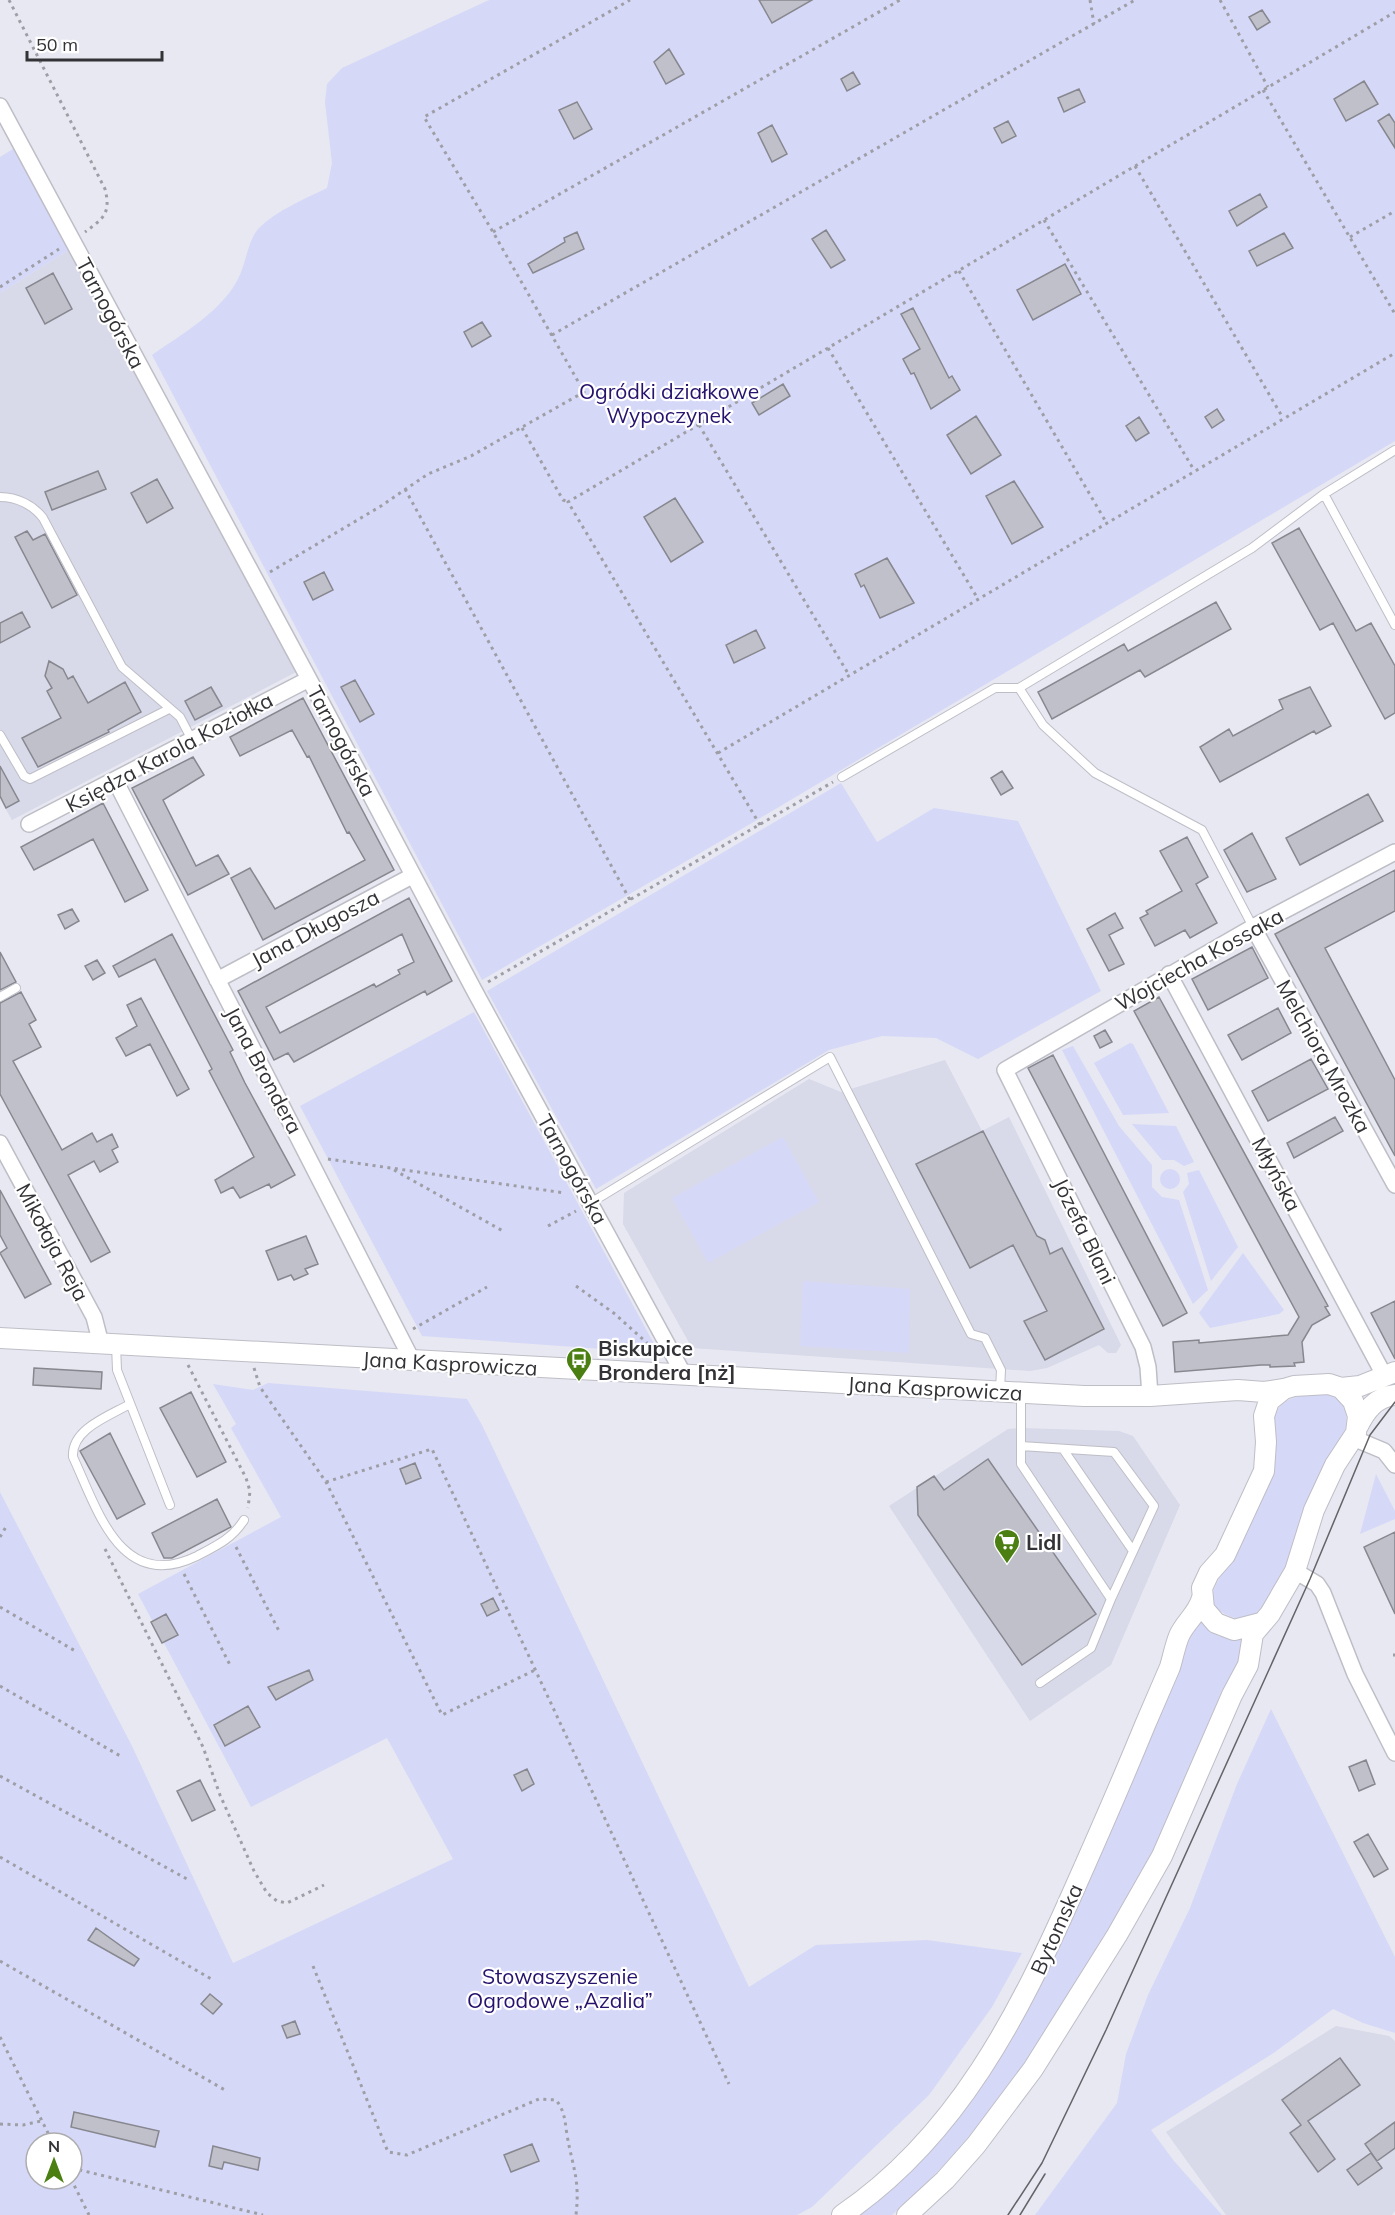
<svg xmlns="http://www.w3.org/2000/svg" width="1395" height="2215" viewBox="0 0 1395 2215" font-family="Mulish,sans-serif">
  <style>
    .built { fill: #d8d9e9 }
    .green { fill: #d6d8f8; fill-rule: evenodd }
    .building { fill: #bfc0c9; stroke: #87878f; stroke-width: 1.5; fill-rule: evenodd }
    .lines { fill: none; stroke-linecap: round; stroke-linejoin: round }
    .service-casing { stroke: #bebec7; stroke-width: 10 }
    .minor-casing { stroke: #bebec7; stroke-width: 18 }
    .tertiary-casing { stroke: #bebec7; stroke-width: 22 }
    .path { stroke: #9e9fa6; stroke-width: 3; stroke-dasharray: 3 4.5; stroke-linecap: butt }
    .service { stroke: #fff; stroke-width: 8 }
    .minor { stroke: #fff; stroke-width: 15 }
    .tertiary { stroke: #fff; stroke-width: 20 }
    .tram { stroke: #636368; stroke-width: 1.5 }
    .labels { text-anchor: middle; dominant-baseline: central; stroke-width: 4.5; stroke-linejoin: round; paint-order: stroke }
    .street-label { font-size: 21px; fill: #333337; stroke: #fff }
    .park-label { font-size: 21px; fill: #27136e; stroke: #fff }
    .poi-label { font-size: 21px; font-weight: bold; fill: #333337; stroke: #fff; text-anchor: start }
  </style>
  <rect width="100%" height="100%" fill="#e7e8f1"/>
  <path class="built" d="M69,250L298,671L12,820L0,799V293Z
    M945,1060L982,1131L1009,1117L1121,1345L1116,1353H1108L1099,1345L1047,1368L1030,1371L692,1348L623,1224L624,1193L809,1079L841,1092Z
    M1021,1428L1119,1431L1133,1436L1180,1505L1111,1665L1030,1721L889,1506L1008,1429Z
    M1336,2026L1389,2036L1395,2041V2211L1392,2215H1226L1166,2132Z"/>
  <path class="green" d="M489,0H1395V441L757,820L482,980L152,355C182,334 221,312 238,279C246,264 248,239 259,228C277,210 305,199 327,188L332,163L325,102L327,84L342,68Z
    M13,149L69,250L0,293V157Z
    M841,783L877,842L934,808L1018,821L1101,991L978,1059L936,1038L882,1036L829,1050L596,1189L487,991Z
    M474,1012L659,1353L422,1336L300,1106Z
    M1130,1043L1133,1044L1169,1113L1123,1115L1094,1063Z
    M1073,1046L1119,1126L1152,1165V1187L1162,1197L1179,1200L1208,1290L1193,1304L1062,1050Z
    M1132,1124L1176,1126L1194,1162L1184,1166L1174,1160H1162Z
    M783,1137L819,1202L708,1263L672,1198Z
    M1160 1179a10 10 0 1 1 20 0a10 10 0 1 1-20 0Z
    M1199,1170L1238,1247L1211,1281L1183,1192L1189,1184L1187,1173Z
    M1243,1253L1284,1310L1279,1314L1210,1328L1199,1313Z
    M803,1281L910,1289L909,1353L800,1346Z
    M268,1383L467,1399L482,1425L749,1987L816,1945L927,1940L1022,1953L992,2007L929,2095L812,2207L797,2215H0V1492L132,1746L233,1963L453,1859L387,1738L251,1807L138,1594L281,1517L231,1428L236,1424L213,1384L253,1390ZM36,2143H72V2179H36Z
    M1324,1394C1343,1397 1350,1413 1345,1430C1329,1466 1281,1600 1253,1616C1241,1623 1225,1616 1215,1607L1212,1598L1214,1589L1233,1550L1275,1414C1285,1394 1304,1396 1324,1394Z
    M1376,1474L1395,1511V1519L1360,1534Z
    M1203,1620L1218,1636L1244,1639L1236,1674L1222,1690C1199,1744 1178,1800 1152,1852C1133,1890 1110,1926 1088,1963C1033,2055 974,2144 892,2215H859C980,2129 1042,1990 1099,1857C1125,1795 1152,1732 1179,1669L1182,1648L1198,1622Z
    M1271,1709L1395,1957V2033L1363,2023L1333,2009L1275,2052L1151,2130L1174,2161L1222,2215H1035L1117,2103L1126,2054L1148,1995L1190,1908L1237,1784Z"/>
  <path class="building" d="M759,0H812L772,23Z
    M1262,10L1270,22L1257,30L1249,17Z
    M669,49L684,74L666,84L654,62Z
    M853,72L860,84L847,91L841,79Z
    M1364,81L1378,104L1346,121L1334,99Z
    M1079,89L1085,102L1064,112L1058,98Z
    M577,102L592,129L574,139L559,110Z
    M1389,114L1395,123V148L1378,121Z
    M1008,121L1016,136L1002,143L994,128Z
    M772,125L787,154L772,162L758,133Z
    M1260,194L1267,207L1237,226L1229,211Z
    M826,230L845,260L831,268L812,239Z
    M577,232L584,249L533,273L528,264L565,242L564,238Z
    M1284,233L1293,248L1257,266L1249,251Z
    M1065,264L1081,294L1033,320L1017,290Z
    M53,273L72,309L45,324L26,288Z
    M913,308L949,378L952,376L960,390L931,409L914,373L911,374L903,359L920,349L901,314Z
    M482,322L491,336L472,347L464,332Z
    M783,384L790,396L759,415L752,403Z
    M1217,409L1224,420L1212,428L1205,417Z
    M976,416L1001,455L971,474L947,435Z
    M1139,417L1149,433L1136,441L1126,426Z
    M98,471L106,489L52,510L45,492Z
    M157,479L173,508L147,523L131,493Z
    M1014,481L1043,527L1012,544L986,496Z
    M675,498L703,542L671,562L644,517Z
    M1299,528L1356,631L1371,623L1395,666V713L1385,719L1333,623L1320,630L1272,543Z
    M27,531L33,540L45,534L77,595L52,608L15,537Z
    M887,558L914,603L880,618L864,585L861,587L855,574Z
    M324,572L333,590L313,600L304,582Z
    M1216,602L1231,629L1145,677L1140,670L1052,719L1038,692L1124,644L1128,651Z
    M22,612L30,627L0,643V623Z
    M756,630L765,648L734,663L726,645Z
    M49,661L63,669L68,679L73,676L88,703L125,682L141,712L108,730L109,732L38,767L22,738L61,718L47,691L52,688L45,676Z
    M355,680L374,714L360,722L341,687Z
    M211,687L222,706L195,720L185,701Z
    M1310,687L1331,726L1316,734L1314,731L1220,782L1200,747L1229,729L1233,736L1283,709L1279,700Z
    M303,698L394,870L263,940L231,878L250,868L275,909L365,860L349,832L347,833L309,756L307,757L292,730L240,756L230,737Z
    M193,757L204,775L163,800L196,866L218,855L229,874L188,895L132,788Z
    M0,766L19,801L6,808L0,796Z
    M1002,771L1013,788L1001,795L991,778Z
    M1368,794L1383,821L1300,865L1286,838Z
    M103,803L148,890L125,902L93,839L34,870L21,847Z
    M1252,833L1276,879L1247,892L1224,850Z
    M1187,837L1208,877L1196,884L1217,923L1190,938L1185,930L1155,946L1140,918L1148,914L1146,911L1182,891L1160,851Z
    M1395,870V911L1325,948L1395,1080V1156L1275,934Z
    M409,898L452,981L427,995L425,991L294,1062L288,1053L274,1060L238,991ZM402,934L414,962L398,970L400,974L376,987L374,984L280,1033L266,1007Z
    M72,909L79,921L65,929L58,915Z
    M1115,913L1123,928L1109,935L1124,964L1109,971L1087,929Z
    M172,934L233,1050L230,1052L245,1083L295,1175L271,1188L269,1184L240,1198L233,1187L221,1193L215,1180L254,1157L209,1071L212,1069L155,959L119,977L113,966Z
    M1252,947L1268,978L1208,1010L1192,979Z
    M0,952L16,982L0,990Z
    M97,960L105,973L93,980L85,966Z
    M21,992L36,1020L29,1024L41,1047L13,1061L62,1150L92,1133L97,1142L112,1134L118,1147L112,1150L118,1162L100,1172L94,1161L68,1175L110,1252L91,1262L0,1094V1003Z
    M1159,997L1328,1306L1325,1307L1330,1315L1312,1325L1302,1342L1304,1362L1294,1363L1295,1366L1270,1367V1365H1261L1175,1372L1173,1342L1199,1340V1343L1288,1335L1299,1317L1134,1011Z
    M141,998L189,1089L177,1096L150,1044L126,1056L116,1038L137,1026L127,1005Z
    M1278,1008L1291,1033L1242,1060L1228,1035Z
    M1105,1030L1112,1042L1100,1048L1094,1036Z
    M1053,1055L1187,1313L1163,1326L1028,1068Z
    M1311,1059L1328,1089L1268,1121L1252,1091Z
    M1335,1117L1343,1131L1294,1158L1287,1143Z
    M983,1131L1037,1236L1045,1240L1050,1254L1062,1248L1104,1329L1045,1360L1024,1321L1047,1311L1013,1245L970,1268L916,1164Z
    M0,1190L51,1284L25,1298L0,1253L7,1248L0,1235Z
    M306,1236L318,1264L305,1269L308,1274L294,1280L291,1275L278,1280L266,1251Z
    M1395,1301V1359L1371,1313Z
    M34,1368L102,1372L101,1389L33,1385Z
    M191,1392L226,1462L197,1477L160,1408Z
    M110,1433L145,1504L117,1519L80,1451Z
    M988,1459L1096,1614L1022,1665L918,1515L917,1487L934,1476L944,1490Z
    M415,1463L421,1478L406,1484L400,1469Z
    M217,1499L231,1527L172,1558H164L152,1533Z
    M1395,1532V1614L1364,1547Z
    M493,1598L499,1610L487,1616L481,1604Z
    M166,1614L178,1635L162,1643L151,1622Z
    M309,1670L313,1680L276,1700L268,1687Z
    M248,1706L260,1727L225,1746L214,1725Z
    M1366,1760L1375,1784L1359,1791L1349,1767Z
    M527,1769L534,1784L522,1791L514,1775Z
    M200,1780L215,1810L192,1821L177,1791Z
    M1368,1834L1388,1869L1374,1877L1354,1842Z
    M96,1928L139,1959L134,1966L88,1940Z
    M210,1994L222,2004L213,2014L201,2004Z
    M295,2021L300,2034L287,2038L282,2026Z
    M1340,2058L1360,2085L1308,2121L1335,2159L1318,2172L1290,2133L1301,2125L1282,2100Z
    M74,2112L159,2131L155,2147L71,2127Z
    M1395,2122V2148L1377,2161L1365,2144Z
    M532,2144L539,2161L511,2172L504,2155Z
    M213,2146L260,2158L258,2170L224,2162L222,2169L209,2166Z
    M1371,2153L1382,2168L1358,2185L1347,2170Z"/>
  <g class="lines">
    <defs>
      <path id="service" d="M1324,494L1395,450
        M0,497C17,497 33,505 43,518L122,667L180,717L192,740
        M1019,688L1043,725L1095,773L1202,830L1253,927
        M0,735L24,776L30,779L169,709
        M842,777L995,688H1019L1252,548L1324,494L1395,625
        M0,997L16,988
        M592,1202L830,1057L971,1334L985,1338L1001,1370L1000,1390
        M116,1345L117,1370L170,1505
        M1021,1394V1464L1111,1599L1091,1648L1040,1683
        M130,1404C109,1416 71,1429 73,1457C98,1511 121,1593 197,1556C216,1546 232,1539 244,1520
        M1021,1446L1114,1452L1154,1506L1111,1599
        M1063,1449L1133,1551"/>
      <path id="minor" d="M0,106L309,679L474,990L684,1375
        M115,780L412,1360
        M29,824L309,679
        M1253,927L1395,1185
        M1169,974L1384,1375
        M217,980L412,876
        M0,1143L94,1317L101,1344
        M1150,1396L1148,1367L1143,1347L1005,1070L1253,927L1395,852
        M1353,1438L1384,1451L1395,1465
        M1295,1571L1317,1584L1323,1593L1355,1674L1395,1753"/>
      <path id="tertiary" d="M0,1338L1084,1396H1150L1238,1390L1264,1392L1284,1389
        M1341,1388L1360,1386L1395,1372
        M1358,1426C1366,1410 1376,1397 1395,1395
        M842,2215C957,2137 1019,2014 1073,1892C1098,1836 1122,1781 1145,1725C1153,1706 1162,1686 1170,1667C1173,1657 1175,1646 1179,1636C1185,1622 1198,1614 1202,1598
        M907,2215L945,2180L976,2145L1033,2069L1117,1935L1162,1856L1232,1695L1248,1665L1253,1634L1270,1614L1295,1571L1314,1510L1335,1465L1356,1433L1358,1416L1353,1401L1341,1388L1329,1384L1294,1386L1284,1389L1269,1401L1264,1416L1266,1442L1264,1471L1225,1555L1209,1573L1202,1588L1204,1609L1216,1623L1234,1630L1261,1623"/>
    </defs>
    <use href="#service" class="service-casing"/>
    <use href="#minor" class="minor-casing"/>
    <use href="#tertiary" class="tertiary-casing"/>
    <path class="path" d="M9,0L105,189C111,213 104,218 85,232
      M1090,0L1094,24
      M1220,0L1268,87
      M1263,90L1395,314
      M1135,166L1283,418
      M1044,220L1194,470
      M493,232L900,0
      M1350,237L1395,211
      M959,271L1106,522
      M0,287L59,249
      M552,335L1135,0
      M828,348L978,599
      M699,425L849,675
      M522,428L563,500L568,502
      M405,489L630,900
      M270,572L381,506L428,474L471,456L584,392L493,232L424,117L630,0
      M718,753L1395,353
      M760,825L568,502L1395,12
      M488,982L833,782
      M328,1159L565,1193
      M394,1170L503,1231
      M548,1226L576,1211
      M576,1286L615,1314L647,1343
      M413,1329L487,1287
      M188,1365L246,1478L250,1491L248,1508
      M254,1368L260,1387L326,1482L442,1715L535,1670
      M326,1482L432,1449L729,2084
      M0,1537L7,1525
      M236,1547L279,1631
      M105,1549L203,1747L220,1795L254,1871L267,1893L277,1901L287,1903L324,1885
      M184,1574L230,1665
      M0,1607L77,1652
      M1393,1655H1395
      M0,1686L122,1757
      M0,1776L187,1879
      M0,1857L213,1980
      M0,1961L225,2090
      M313,1966L388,2152L407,2155L539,2099L556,2100C565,2111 565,2122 567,2135C573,2169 580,2179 576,2215
      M0,2037L53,2143
      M0,2124L23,2125L41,2121
      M72,2168L263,2215
      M71,2179L89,2215"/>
    <use href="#service" class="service"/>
    <use href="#minor" class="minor"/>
    <use href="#tertiary" class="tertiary"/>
    <path class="tram" d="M1008,2215L1042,2163L1106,2030L1310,1579L1370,1435L1395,1402
      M1020,2215L1045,2174"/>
  </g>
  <defs>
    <symbol id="bus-pin" viewBox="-11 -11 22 30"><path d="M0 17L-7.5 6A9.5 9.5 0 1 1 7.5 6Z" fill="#4b7f12" stroke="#fff"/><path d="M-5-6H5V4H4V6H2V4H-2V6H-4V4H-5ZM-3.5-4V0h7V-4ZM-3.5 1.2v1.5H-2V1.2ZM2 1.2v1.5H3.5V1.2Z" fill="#fff"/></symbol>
    <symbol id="supermarket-pin" viewBox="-11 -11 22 30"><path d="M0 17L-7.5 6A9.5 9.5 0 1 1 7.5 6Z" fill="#4b7f12" stroke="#fff"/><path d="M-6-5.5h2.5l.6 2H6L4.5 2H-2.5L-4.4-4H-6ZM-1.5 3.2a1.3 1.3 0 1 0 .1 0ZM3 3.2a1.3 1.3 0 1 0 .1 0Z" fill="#fff"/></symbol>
  </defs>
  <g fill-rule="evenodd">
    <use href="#bus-pin" x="564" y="1345" width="30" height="40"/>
    <use href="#supermarket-pin" x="992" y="1527" width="30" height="40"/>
  </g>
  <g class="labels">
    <g class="street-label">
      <text transform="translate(111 313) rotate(62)">Tarnogórska</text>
      <text transform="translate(342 741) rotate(62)">Tarnogórska</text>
      <text transform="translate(169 752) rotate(-28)">Księdza Karola Koziołka</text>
      <text transform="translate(315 928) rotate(-28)">Jana Długosza</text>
      <text transform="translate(1199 959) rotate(-29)">Wojciecha Kossaka</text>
      <text transform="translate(1324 1056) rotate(61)">Melchiora Mrozka</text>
      <text transform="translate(264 1070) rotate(62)">Jana Brondera</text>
      <text transform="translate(573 1169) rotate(61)">Tarnogórska</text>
      <text transform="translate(1277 1174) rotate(62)">Młyńska</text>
      <text transform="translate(1085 1231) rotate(64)">Józefa Blani</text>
      <text transform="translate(53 1242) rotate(62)">Mikołaja Reja</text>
      <text transform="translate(450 1363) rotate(3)">Jana Kasprowicza</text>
      <text transform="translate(935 1388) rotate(3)">Jana Kasprowicza</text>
      <text transform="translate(1056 1929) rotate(-66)">Bytomska</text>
    </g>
    <g class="park-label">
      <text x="669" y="391">Ogródki działkowe<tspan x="669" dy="24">Wypoczynek</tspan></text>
      <text x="560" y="1976">Stowaszyszenie<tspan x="560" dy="24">Ogrodowe „Azalia”</tspan></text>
    </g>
    <g class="poi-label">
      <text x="598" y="1348">Biskupice<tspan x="598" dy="24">Brondera [nż]</tspan></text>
      <text x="1026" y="1542">Lidl</text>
    </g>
  </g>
  <g transform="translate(54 2161)"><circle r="28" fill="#ffffff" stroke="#adadaf" stroke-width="1.5"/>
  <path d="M0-4.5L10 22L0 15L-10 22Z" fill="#4b7f12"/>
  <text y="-9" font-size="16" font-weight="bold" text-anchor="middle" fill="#333337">N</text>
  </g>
  <path d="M27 51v9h135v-9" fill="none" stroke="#333337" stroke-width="3"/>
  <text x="36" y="51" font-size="18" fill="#333337" stroke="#ffffff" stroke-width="4.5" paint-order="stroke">50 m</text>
</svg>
